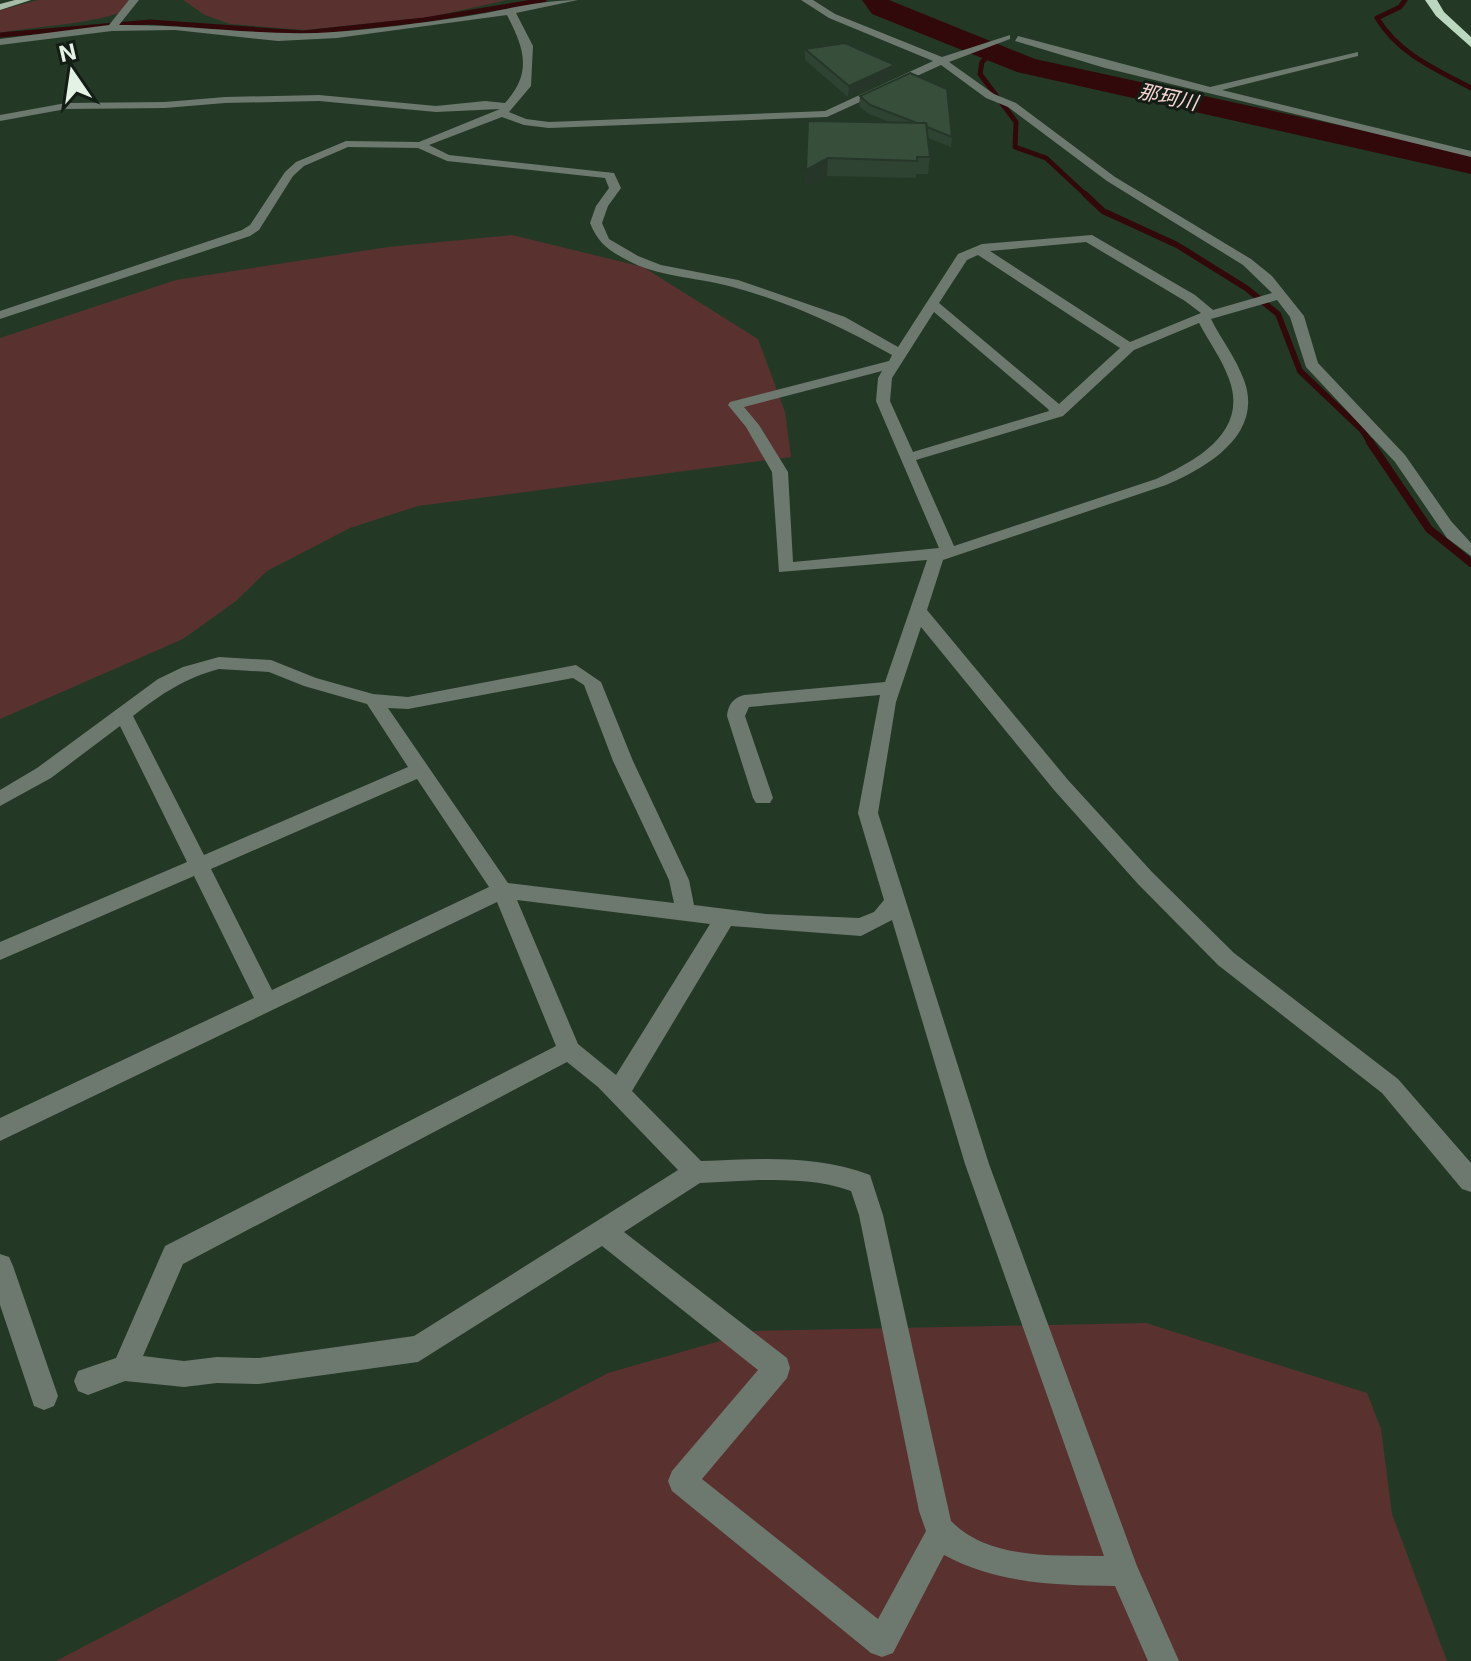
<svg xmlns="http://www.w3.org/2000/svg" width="1471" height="1661" viewBox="0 0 1471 1661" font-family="Inter,'Noto Sans JP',sans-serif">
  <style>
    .green { fill: #593230 }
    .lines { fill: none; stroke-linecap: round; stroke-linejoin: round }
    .stream-far2 { stroke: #32090a; stroke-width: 5 }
    .stream-far1 { stroke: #32090a; stroke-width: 6 }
    .stream { stroke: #32090a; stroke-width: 8 }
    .river { fill: #32090a; fill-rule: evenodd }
    .minor { fill: #6d786e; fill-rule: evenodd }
    .major { fill: #a6bca8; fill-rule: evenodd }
    .highway { fill: #bcd7bf; fill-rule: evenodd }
    .wall { fill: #2f4333 }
    .shaded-wall { fill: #263729 }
    .building { fill: #374e3b; stroke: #263729; stroke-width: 2 }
    .labels { text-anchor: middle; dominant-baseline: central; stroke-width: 6; stroke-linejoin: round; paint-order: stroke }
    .far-water-label { font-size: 20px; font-style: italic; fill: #f7d5d2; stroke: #141d15 }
  </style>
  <rect width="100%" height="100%" fill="#233926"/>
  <path class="green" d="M38,0H138V1C126,23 29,26 0,33V10Z
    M183,0H507L431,17L305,30L230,24L205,15Z
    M512,235L643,267L758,339L785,412L791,457L418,506L350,528L267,571L236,601L183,639L0,719V338L176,280L388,247Z
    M1146,1323L1367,1393L1381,1429L1392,1514L1447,1661H56L608,1373L755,1331Z"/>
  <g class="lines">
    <path class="stream-far2" d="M1405,0L1400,7L1377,18C1399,54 1435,69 1471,88
      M0,35L150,22L303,33L424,20L544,0
      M993,52L982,62L980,74L1016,122L1015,147L1046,158L1087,196"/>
    <path class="stream-far1" d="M1085,194L1103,211L1177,245L1246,288L1278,314L1300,371L1362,430L1371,444"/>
    <path class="stream" d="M1370,442L1429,529L1471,563"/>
    <path class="river" d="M862,0H889L1035,59L1471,154V174L1017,72L872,14Z"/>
    <path class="minor" d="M129,0H139L119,25C191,24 262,37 334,32C377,29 420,23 462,17C501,11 539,0 578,0L516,13L533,46L531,86L509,112L526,119L549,122L825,111L933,61L829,18L801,0H813L835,14L942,57L1010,35V39L949,62L994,94L1016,103L1115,177L1251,259L1272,276L1304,316L1318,363L1405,455L1451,521L1471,543V556L1447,538L1395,462L1306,367L1290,317L1277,300L1211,319C1221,339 1236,358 1244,380C1264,434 1208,467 1166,485L943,560L927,610L1068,780L1152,872L1234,953L1398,1079L1471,1163V1192L1462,1189L1382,1093L1218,965L1138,884L1054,790L921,627L896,702L878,813L989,1164L1137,1566L1179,1661H1148L1115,1586C1056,1585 998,1584 944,1555L893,1653L882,1657L871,1653L672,1491L668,1481L672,1471L758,1370L602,1246L418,1362L259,1384L217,1383L184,1387L125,1381L88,1395L78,1391L74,1381L78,1371L116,1358L165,1246L556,1046L497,902L0,1141V1118L254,998L194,876L0,960V942L187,862L120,726L51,778L0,806V790L37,768L158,679L183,667L219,657L271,660L316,678L373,694L408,697L576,665L601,682L633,761L689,880L694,905L765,914L859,918L874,912L884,900L858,813L880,695L749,707L745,716L773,798L770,803H756L753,798L727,716C728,705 733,698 744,695L885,682L927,560L779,572L772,472L746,427L728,405L730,402L889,361L892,355C841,326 787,301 729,286C695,277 658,277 627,260C608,250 598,243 590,223L596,206L609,188L605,178L447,161L418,148L348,147L304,166L293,176L259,230L250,236L0,319V311L242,230L250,225L285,172L296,162L346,141L419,142L500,109L436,112L319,101L225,103L165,108L66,109L0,121V115L66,103L165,102L225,97L319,95L436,106L485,101L505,103C533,72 524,48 507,15L337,38L278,41L175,30L112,31L0,45V39L109,25ZM941,65L986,98L1008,107L1107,181L1243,265L1272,293L1213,310L1195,295L1092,235L982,244L958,254L898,347L845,317L738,280L661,265L638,256L609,239L602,223L608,206L621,188L614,173L449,155L429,145L502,117L524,125L549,128L827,117ZM1086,242L1185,301L1201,313L1130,342L990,251ZM978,255L1120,348L1059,404L939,303L967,260ZM934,312L1048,409L1049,411L913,452L890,401L892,378ZM1199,323C1209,342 1222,359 1229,379C1249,432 1196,461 1156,479L954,546L916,460L1063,416L1134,350ZM882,371L878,378L876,401L939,548L793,562L788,472L759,425L744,407ZM219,669L269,672L304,686L367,704L408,767L204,855L133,716C161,694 185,678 219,669ZM573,678L584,685L613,761L669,880L674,903L508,883L388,708L408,709ZM417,779L489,887L272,990L211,869ZM517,900L710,924L616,1075L578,1044ZM892,920L965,1164L1104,1556C1053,1555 989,1560 951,1521L883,1215L870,1175C814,1154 760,1159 701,1161L632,1091L731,926L861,936ZM567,1062L598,1087L678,1170L414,1336L259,1358L217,1357L184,1361L143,1356L183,1264ZM759,1180C790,1180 821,1180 851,1191L859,1215L919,1511L926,1531L878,1619L702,1479L787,1378L790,1368L787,1358L624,1232L700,1183Z
      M1018,36L1210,87L1358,52V56L1222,90L1471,151V157L1105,68L1015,41Z
      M0,1254L9,1257L13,1266L58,1396L54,1406L44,1410L34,1406L0,1305Z"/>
    <path class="major" d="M15,0H31L0,10V4Z"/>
    <path class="highway" d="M1425,0H1437L1444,12L1471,37V47L1436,16Z"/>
  </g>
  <path class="wall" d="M805,49L894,76L848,97L805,60Z
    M860,96L952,137L951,147L928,138L930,157L928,174H916V178L827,176L805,187L808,121L890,122L869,114L859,106Z"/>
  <path class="shaded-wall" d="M895,65L894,76L848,97L849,86Z
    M828,158L827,176L805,187L806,170Z"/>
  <path class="building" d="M845,43L895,65L849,86L805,49Z
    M910,73L947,89L952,137L927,127L926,123H917L870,105L860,96Z
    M808,121L926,123L930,157H917V161L828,158L806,170Z"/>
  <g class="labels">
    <g class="far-water-label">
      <text transform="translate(1168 97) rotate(12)">那珂川</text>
    </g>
  </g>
  <g transform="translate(72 72) rotate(347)" stroke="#141d15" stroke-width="6" paint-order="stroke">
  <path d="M0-6L14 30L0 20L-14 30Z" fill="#e4f1e5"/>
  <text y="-12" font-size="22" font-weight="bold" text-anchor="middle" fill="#e4f1e5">N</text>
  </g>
</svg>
